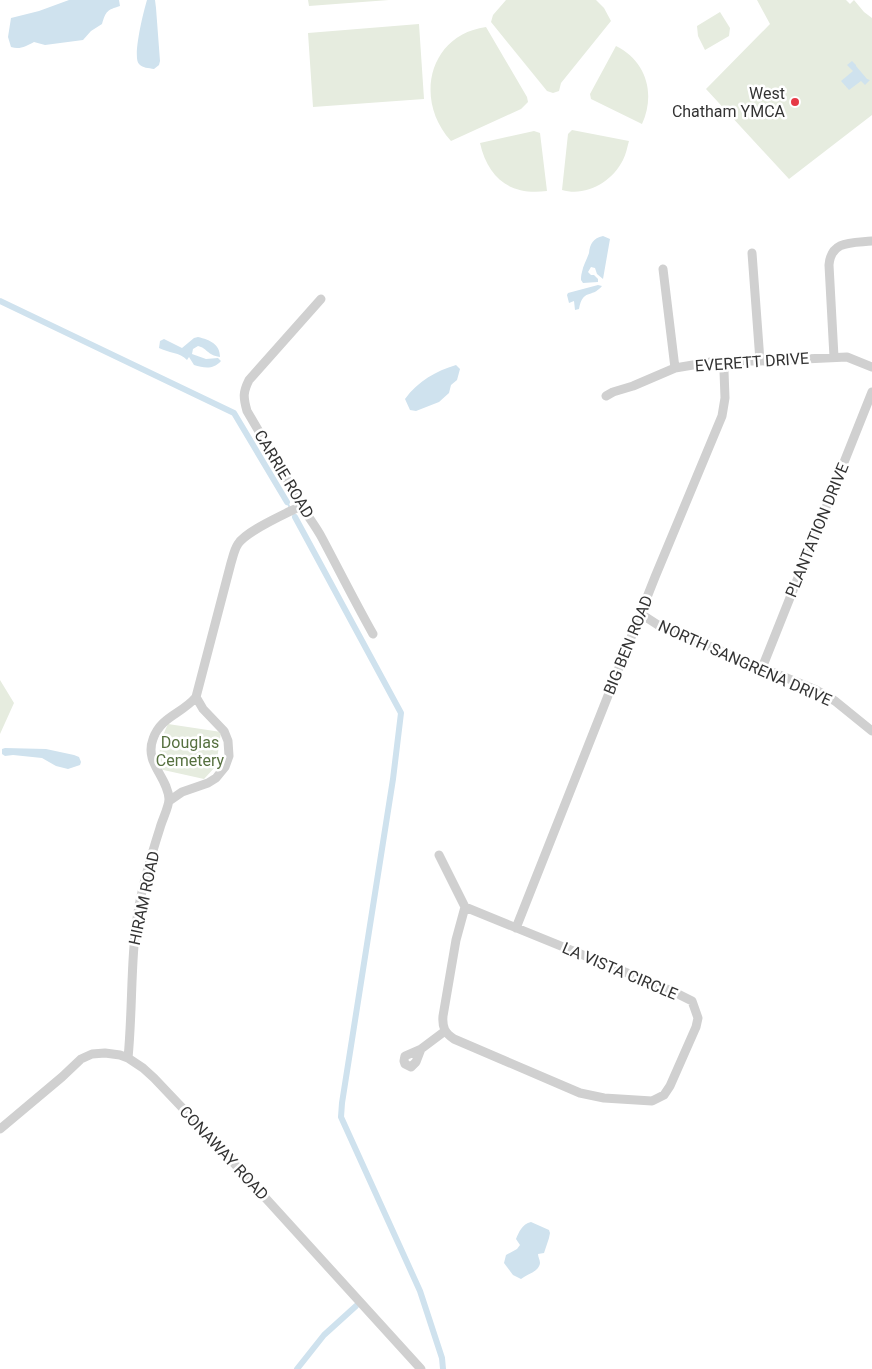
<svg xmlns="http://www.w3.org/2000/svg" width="872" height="1369" viewBox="0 0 872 1369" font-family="Roboto,sans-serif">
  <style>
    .green { fill: #e6ecdf }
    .water { fill: #cfe2ee }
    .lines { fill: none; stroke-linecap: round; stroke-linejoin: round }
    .stream { stroke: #cfe2ee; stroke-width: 2 }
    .canal { stroke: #cfe2ee; stroke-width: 6 }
    .minor { stroke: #d0d0d0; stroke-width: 9 }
    .poi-dot { fill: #e63946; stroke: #fff; stroke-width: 2 }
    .labels { text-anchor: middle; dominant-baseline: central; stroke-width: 5; stroke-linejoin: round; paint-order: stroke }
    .poi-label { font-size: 16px; fill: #333; stroke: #fff; text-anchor: end }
    .street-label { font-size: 16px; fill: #333; stroke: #fff }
    .park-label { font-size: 16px; fill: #56703f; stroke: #fff }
  </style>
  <rect width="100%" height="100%" fill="#fff"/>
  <path class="green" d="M308,0H389L309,6Z
    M506,0H596L604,8L611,21L561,83L559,91L553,93L547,91L491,22L493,15Z
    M757,0H846L850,4L854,0L864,12L872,18V115L789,179L706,89L770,24Z
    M720,12L730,28L729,36L705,50L698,36L697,26Z
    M419,24L424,99L313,107L308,33Z
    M486,27L527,97L528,102L521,109L451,141C414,101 428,35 486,27Z
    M616,46C646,61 656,93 642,124L591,99L590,94Z
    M572,130L629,141C627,148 626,154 623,160C612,182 586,197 562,190L568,134Z
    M534,131L540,133L547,191C510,196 488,178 480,143Z
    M0,680L14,703L0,734Z
    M168,724L221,732L216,766L204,779L159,769C159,751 160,740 168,724Z"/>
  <path class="water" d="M69,0H119L120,6C107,10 106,11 102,24L91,31L83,40L45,45L34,42C26,46 20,50 11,47L8,37L11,18L39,11Z
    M147,0H155L156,8L160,61L159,65L154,69C149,68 142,68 139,64C132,57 144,10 147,0Z
    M852,61L856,65V66L867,79L870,80L865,85L861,81L849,90L841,81L853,71L847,65Z
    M603,236L610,239L603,279L597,274L595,268L591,267L588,272L591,275H594L598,279V282L583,283L581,280C581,278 581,275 582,272C583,266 587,259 589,253C590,244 593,238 603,236Z
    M598,285L602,286C591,299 583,288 579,309L575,310L574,301L569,303L567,295L568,293Z
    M198,337C210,340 220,344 220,357C207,355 207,348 198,346L193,349L192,354L206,359L218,358L221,361C213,370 204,368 194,365L189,357L187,360C180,352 168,353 159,348L160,341L164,339L182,348L194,338Z
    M456,365L460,369L457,380L451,385L449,393L439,402L416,411L410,410L405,399C418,381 436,371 456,365Z
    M5,748L46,749L74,755L79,757L81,762L80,765L68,769L56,766L42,758L13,755L5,756L2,754V749Z
    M531,1222L549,1230L550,1233L549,1238L544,1253L538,1254C538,1257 540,1260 540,1263C539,1272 527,1274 521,1279L513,1275L504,1263L506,1255L517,1249L520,1245L516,1239C519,1232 522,1224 531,1222Z"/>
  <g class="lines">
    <path class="stream" d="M287,502L289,506
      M294,515L295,517"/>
    <path class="canal" d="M0,301L234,413L287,502
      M295,517L401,713L393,779L342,1103L341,1117L420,1291L442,1358L443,1369
      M297,1369L324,1335L356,1306"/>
    <path class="minor" d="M752,253L760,361
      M663,269L675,368
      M321,299L249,380C243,392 243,397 247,411L296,495C303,511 314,523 322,538C339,570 355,602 373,634
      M834,357L829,265C831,240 852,243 872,241
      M606,396L613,392L633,386L675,368L717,361H760L847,357L872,367
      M641,614L658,625L816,690L835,701L872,731
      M762,668L872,392
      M169,801L182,792L208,783L216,778L225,767L229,756L228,741L224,731L203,709L196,697
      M439,855L465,907
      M465,907L674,992L692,1001L698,1018L696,1027L670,1086L664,1095L652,1101L604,1098L580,1093L454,1039C445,1033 442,1028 443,1016L456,940Z
      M516,928L655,577L722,416L725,398L724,371L717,361
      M421,1049L416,1062L411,1067L405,1064L404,1061L405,1056L421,1049L445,1031
      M128,1058C133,1007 130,956 139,906C144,879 152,853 160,828C162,820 169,807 169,799C168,777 144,763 153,739C161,716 182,714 196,697L231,563C233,557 234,550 238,544C246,531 285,514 301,506
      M0,1129L62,1077L81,1059L92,1054L105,1053L120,1055L128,1058L143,1068L154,1078L210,1137L421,1369"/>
  </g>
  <circle class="poi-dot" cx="795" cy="102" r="5"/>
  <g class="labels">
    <g class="poi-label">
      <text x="785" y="93">West<tspan x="785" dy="18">Chatham YMCA</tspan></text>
    </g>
    <g class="street-label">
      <text transform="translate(752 362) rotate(-4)">EVERETT DRIVE</text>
      <text transform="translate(284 474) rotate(59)">CARRIE ROAD</text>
      <text transform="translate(817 530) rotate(-68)">PLANTATION DRIVE</text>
      <text transform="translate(628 645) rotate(-68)">BIG BEN ROAD</text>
      <text transform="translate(745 663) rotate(24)">NORTH SANGRENA DRIVE</text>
      <text transform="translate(144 898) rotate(-78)">HIRAM ROAD</text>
      <text transform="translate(620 971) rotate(23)">LA VISTA CIRCLE</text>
      <text transform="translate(224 1153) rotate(47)">CONAWAY ROAD</text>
    </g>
    <g class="park-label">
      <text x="190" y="742">Douglas<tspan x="190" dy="18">Cemetery</tspan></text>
    </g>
  </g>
</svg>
